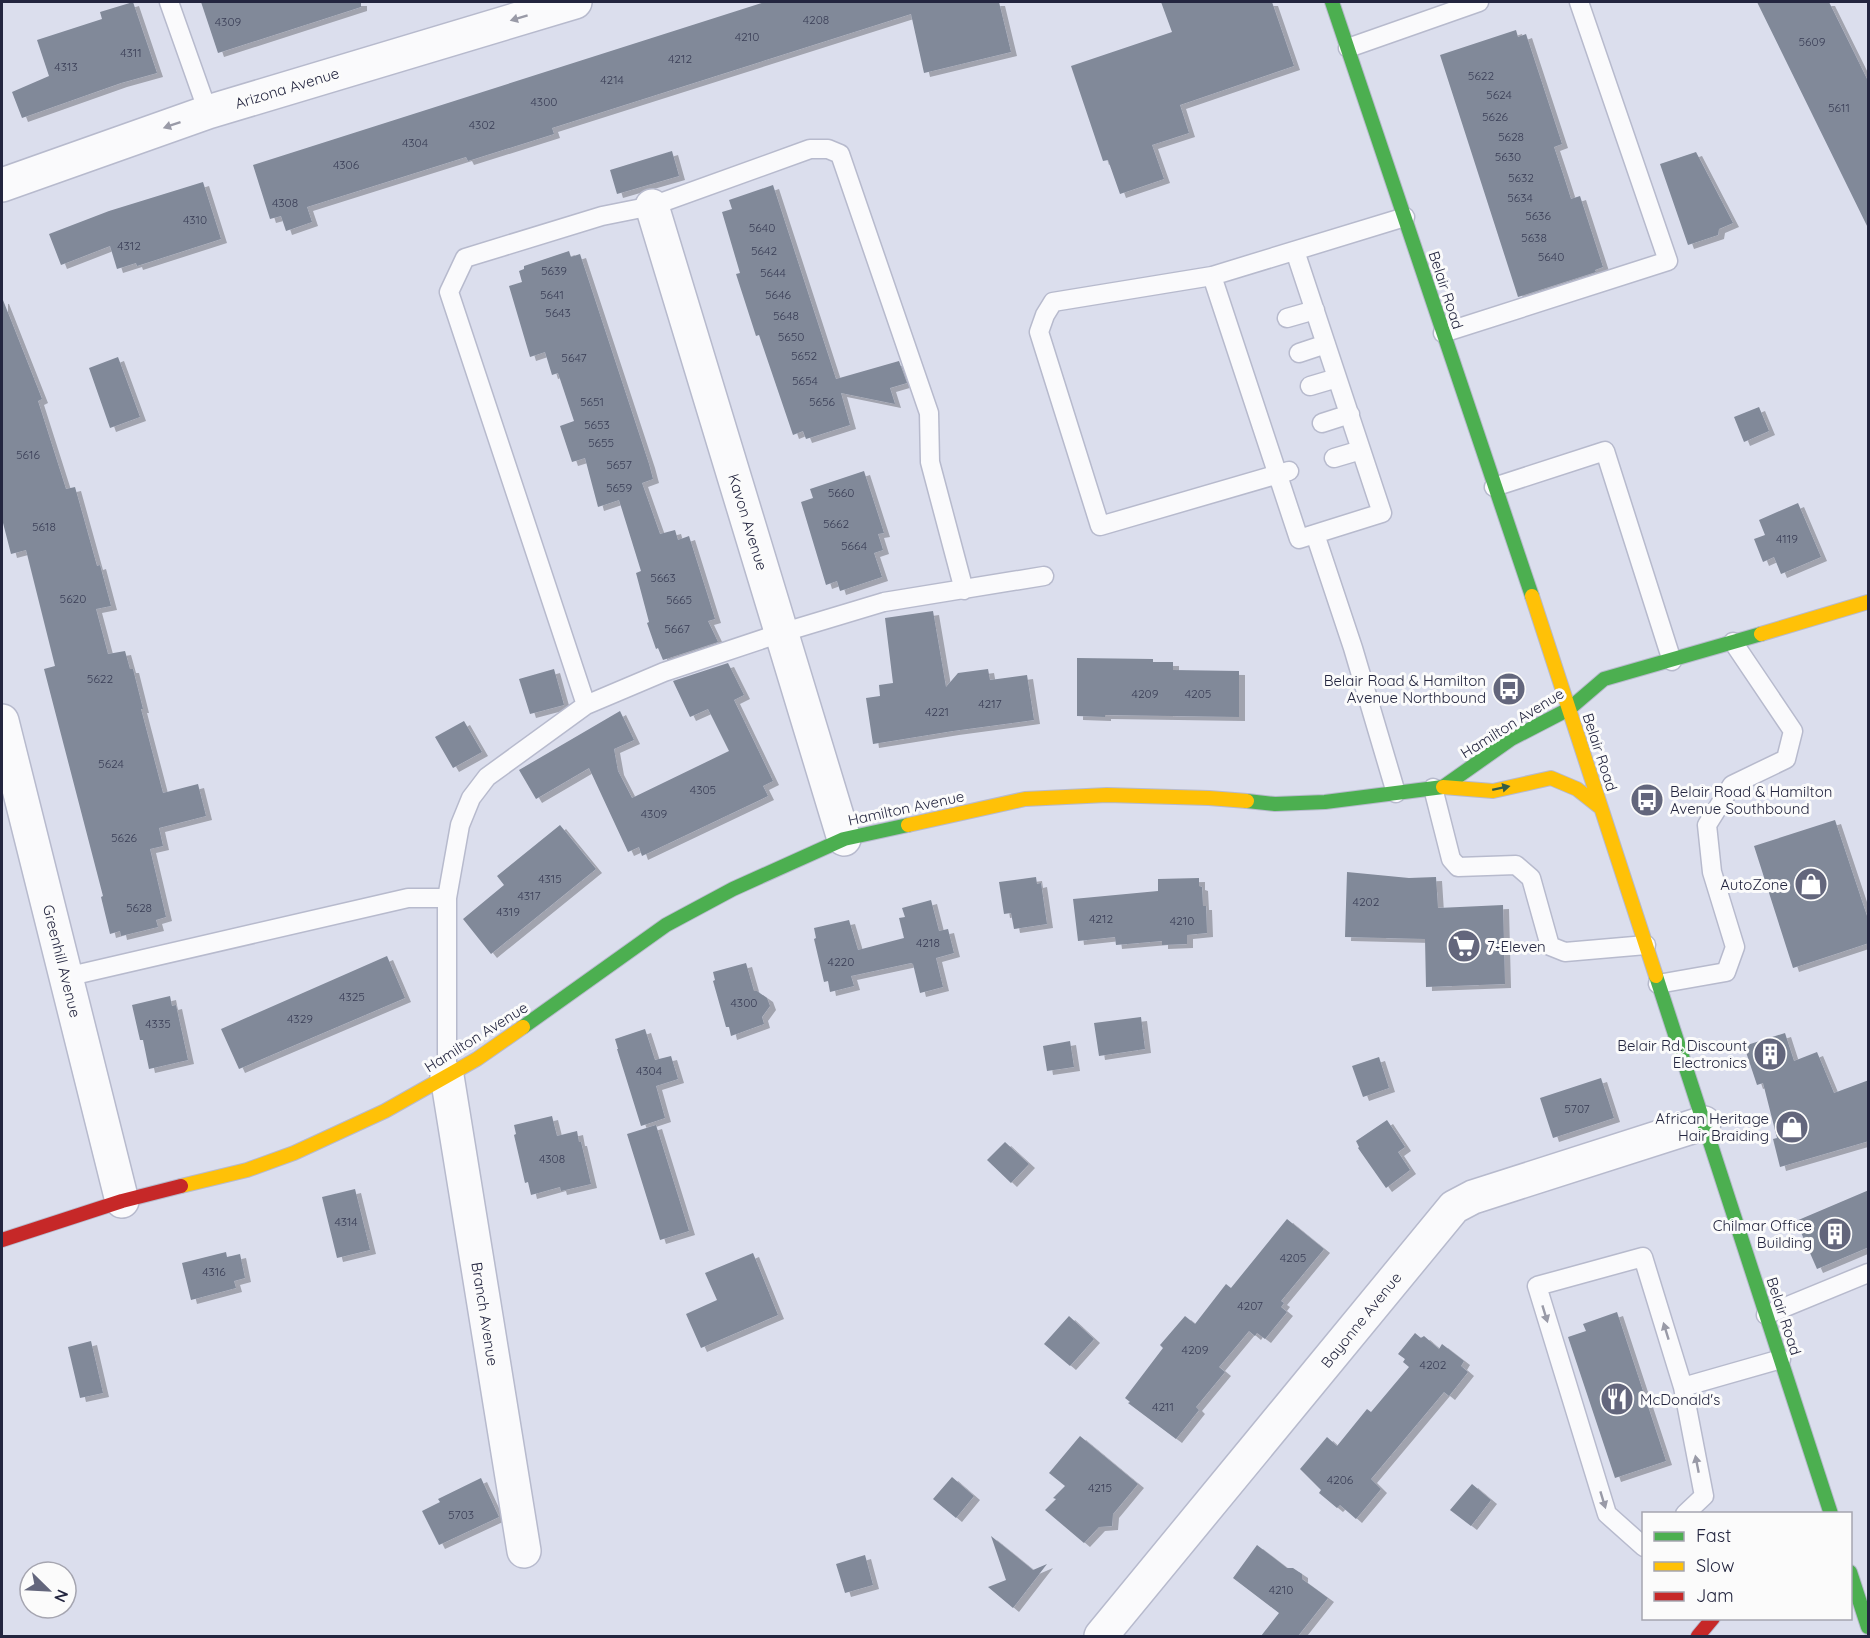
<svg xmlns="http://www.w3.org/2000/svg" width="1870" height="1638" viewBox="0 0 1870 1638" font-family="Quicksand,sans-serif">
  <style>
    .building { fill: #818999; filter: url(#shadow) }
    .lines { fill: none; stroke-linecap: round; stroke-linejoin: round }
    .lane-casing { stroke: #b7bacd; stroke-width: 21 }
    .street-casing { stroke: #b7bacd; stroke-width: 36 }
    .fast-casing { stroke: #b7bacd; stroke-width: 16 }
    .slow-casing { stroke: #b7bacd; stroke-width: 16 }
    .jam-casing { stroke: #b7bacd; stroke-width: 16 }
    .lane { stroke: #fafafc; stroke-width: 18 }
    .street { stroke: #fafafc; stroke-width: 33 }
    .fast { stroke: #4caf50; stroke-width: 14 }
    .slow { stroke: #ffc107; stroke-width: 14 }
    .jam { stroke: #c62828; stroke-width: 14 }
    .oneway { fill: #999aa7 }
    .oneway2 { fill: #335c46 }
    .labels { text-anchor: middle; dominant-baseline: central; stroke-width: 6; stroke-linejoin: round; paint-order: stroke }
    .number-label { font-size: 12px; fill: #3a3e56 }
    .street-label { font-size: 15px; fill: #23253f; stroke: #fbfbfb }
    .poi-label { font-size: 15px; fill: #23253f; stroke: #fbfbfb; text-anchor: end }
  </style>
  <defs>
    <filter id="shadow"><feDropShadow dx="6" dy="4" stdDeviation="0" flood-color="#0004"/></filter>
  </defs>
  <rect width="100%" height="100%" fill="#dbdeed"/>
  <path class="building" d="M133,2L157,73L121,83L22,118L12,92L49,76L37,40L102,19L100,12Z
    M201,2H361V7L218,53Z
    M765,2H999L1011,52L924,73L911,14L552,128L554,134L468,161L466,157L307,207L312,222L286,231L281,216L270,219L253,165Z
    M1161,2H1272L1294,66L1180,105L1189,133L1152,145L1164,179L1120,194L1108,160L1103,161L1071,66L1172,32Z
    M1757,2H1829L1869,83V230Z
    M1516,30L1518,37L1526,34L1562,144L1554,147L1563,174L1571,199L1580,196L1603,267L1595,270L1596,272L1518,297L1440,55Z
    M672,151L679,176L617,194L610,170Z
    M1696,152L1733,223L1719,229L1718,235L1688,245L1660,164Z
    M203,182L221,239L137,266L136,263L117,269L110,246L61,265L49,234L109,211Z
    M773,185L836,379L899,361L907,383L890,388L895,404L841,393L850,425L806,439L803,431L793,435L759,335L756,336L736,274L740,273L722,212L732,209L729,200Z
    M569,251L571,257L580,254L649,464L653,479L642,483L660,534L675,530L678,540L689,536L715,619L708,621L718,642L663,660L658,648L656,649L647,623L649,622L636,573L641,571L619,500L598,507L585,458L572,462L560,426L574,421L558,373L552,375L545,352L530,357L509,286L522,282L519,271L524,269V266Z
    M2,300H3L42,399L38,401L66,489L75,487L97,566L100,565L111,606L96,609L108,654L125,651L130,669H133L143,709H141L163,793L198,784L206,816L159,828L163,846L150,849L166,917L156,920L158,927L121,936L120,931L110,934L101,897L103,896L44,669L55,666L26,550L11,554L2,519Z
    M118,357L140,417L110,428L89,368Z
    M1759,407L1769,431L1744,442L1734,417Z
    M864,471L884,533L878,534L883,550L874,553L882,577L840,591L837,581L826,585L801,502L813,498L810,489Z
    M1798,503L1821,557L1781,574L1774,557L1763,562L1754,539L1765,535L1759,520Z
    M933,611L946,687L958,673L988,669L990,680L1027,675L1034,720L953,731L873,744L866,698L880,696L879,685L893,683L885,618Z
    M1077,658L1153,659V662H1173V670L1239,671V717L1105,715V717L1077,716Z
    M728,663L744,695L734,700L773,781L763,786L768,796L642,856L639,847L628,852L589,768L536,799L519,770L620,711L634,740L614,749L618,771L632,798L729,751L708,709L690,717L673,681Z
    M554,669L564,705L530,714L519,679Z
    M464,721L482,752L453,768L435,737Z
    M1835,820L1869,922V943L1793,968L1754,846Z
    M560,825L596,869L491,954L463,919L504,885L497,876Z
    M1347,872L1409,878L1436,877L1438,908L1503,905L1505,984L1426,987L1425,939L1345,937Z
    M1036,877L1037,884L1041,883L1047,924L1014,929L1011,913L1004,914L999,882Z
    M1199,878V886L1202,887L1203,906H1206L1207,933L1187,935V944L1162,945V941L1116,945L1115,937L1078,941L1073,899L1158,891V879Z
    M931,900L939,931L948,929L954,953L936,958L943,987L920,993L913,964L911,963L851,976L854,986L830,992L828,981L824,982L814,939L816,938L814,928L849,920L858,950L904,938L899,918L905,917L902,908Z
    M387,956L405,998L239,1069L221,1029Z
    M746,963L754,991H757L767,998L770,1006L762,1017L764,1024L731,1036L729,1027H726L713,981L715,980L713,972Z
    M170,996L172,1006L176,1005L188,1060L149,1069L143,1040H140L132,1005Z
    M1141,1017L1145,1049L1099,1056L1094,1023Z
    M645,1029L655,1060L671,1056L678,1079L656,1086L665,1118L641,1126L617,1049H618L615,1039Z
    M1785,1033L1794,1061L1817,1052L1834,1093L1869,1080V1141L1780,1167L1773,1139L1777,1138L1763,1083L1757,1085L1744,1046Z
    M1070,1041L1074,1067L1047,1071L1043,1046Z
    M1379,1057L1389,1088L1363,1097L1352,1066Z
    M1601,1078L1614,1118L1553,1138L1540,1098Z
    M552,1116L557,1136L577,1131L579,1142H581L591,1184L561,1191L560,1187L531,1195L528,1182L525,1183L514,1135L516,1134L514,1125Z
    M1387,1120L1405,1147L1398,1152L1410,1170L1386,1188L1358,1148L1359,1147L1356,1141Z
    M656,1125L689,1231L660,1240L627,1134Z
    M1005,1142L1029,1164L1011,1183L987,1160Z
    M355,1189L370,1250L337,1258L322,1197Z
    M1869,1190V1247L1817,1269L1796,1221Z
    M1287,1219L1324,1249L1281,1301L1284,1303L1281,1307L1287,1312L1265,1339L1257,1333L1255,1336L1249,1331L1219,1367L1225,1372L1196,1407L1199,1410L1176,1439L1128,1403L1130,1402L1125,1398L1163,1348L1160,1345L1185,1316L1195,1324L1226,1284L1231,1288Z
    M226,1252L227,1257L240,1254L245,1278L234,1281L236,1288L191,1300L182,1263Z
    M753,1253L778,1315L701,1348L686,1314L717,1300L705,1273Z
    M1617,1312L1666,1461L1615,1478L1568,1337L1586,1331L1583,1324Z
    M1069,1316L1094,1339L1070,1366L1044,1344Z
    M1415,1333L1421,1338L1424,1336L1439,1349L1442,1344L1464,1361L1461,1366L1468,1372L1449,1396L1444,1392L1371,1479L1381,1489L1356,1519L1340,1505L1337,1508L1319,1493L1321,1490L1300,1469L1327,1437L1337,1446L1367,1409L1371,1412L1409,1367L1403,1362L1405,1359L1398,1354Z
    M91,1341L103,1393L80,1398L68,1347Z
    M1080,1436L1138,1484L1113,1514L1112,1526L1099,1527L1084,1543L1045,1510L1056,1499L1053,1498L1065,1486L1049,1473Z
    M952,1477L974,1496L956,1518L933,1499Z
    M481,1478L499,1517L439,1545L422,1511L440,1502L438,1499Z
    M1472,1484L1491,1500L1471,1526L1450,1510Z
    M991,1536L1033,1570L1047,1564L1013,1608L988,1587L1006,1580Z
    M1257,1545L1287,1568H1293L1302,1574V1579L1328,1598L1298,1636H1261L1279,1613L1233,1578Z
    M865,1555L873,1585L845,1593L836,1564Z"/>
  <g class="lines">
    <defs>
      <path id="lane" d="M169,2L208,112
        M1348,48L1479,2
        M1295,251L1382,513L1299,539L1212,276L1405,217
        M1212,276L1053,302L1045,315L1039,332L1100,526L1289,471
        M1287,318L1315,310
        M1443,333L1668,261L1579,2
        M1299,353L1326,344
        M1310,386L1337,378
        M1322,423L1350,414
        M1334,458L1361,450
        M1494,487L1605,451L1672,661
        M1315,534L1353,648L1396,793
        M586,705L449,292L465,258L602,216L652,206L810,149H828L840,154L929,413L930,462L964,590
        M1433,788L1451,859L1458,867L1516,865L1531,878L1550,946L1565,952L1646,945
        M66,977L408,898H447
        M1658,984L1726,972L1735,947L1712,872L1707,825L1732,785L1786,759L1793,731L1733,642
        M447,1076V898L460,825L471,798L487,777L586,705L664,672L781,633L884,602L1044,576
        M1766,1315L1868,1273
        M1683,1387L1781,1359
        M1644,1547L1607,1514L1537,1286L1643,1257L1683,1387L1704,1496L1685,1514"/>
      <path id="street" d="M2,185L208,112L575,2
        M652,206L844,839
        M2,721L122,1201
        M447,1076L524,1551
        M1101,1636L1454,1207L1473,1197L1704,1123"/>
      <path id="fast" d="M1332,2L1532,596
        M1247,801L1275,804L1325,802L1443,787L1511,739L1569,709L1604,679L1761,634
        M1656,976L1831,1514
        M523,1027L666,925L733,889L844,839L908,825
        M1850,1572L1868,1627"/>
      <path id="slow" d="M1532,596L1656,976
        M1761,634L1868,602
        M1443,787L1493,791L1551,778L1577,789L1601,808
        M908,825L1025,799L1107,795L1209,798L1247,801
        M181,1186L247,1170L294,1153L385,1111L477,1059L523,1027"/>
      <path id="jam" d="M2,1240L122,1201L181,1186
        M1698,1636L1713,1618"/>
    </defs>
    <use href="#lane" class="lane-casing"/>
    <use href="#street" class="street-casing"/>
    <use href="#fast" class="fast-casing"/>
    <use href="#slow" class="slow-casing"/>
    <use href="#jam" class="jam-casing"/>
    <use href="#lane" class="lane"/>
    <use href="#street" class="street"/>
    <use href="#fast" class="fast"/>
    <use href="#slow" class="slow"/>
    <use href="#jam" class="jam"/>
  </g>
  <defs><path id="oneway-solid" d="M-6-.8H1V-3.2L6.5 0L1 3.2V.8H-6Z" transform="scale(1.5)"/></defs>
  <g class="oneway">
    <use href="#oneway-solid" transform="translate(519 18) rotate(163)"/>
    <use href="#oneway-solid" transform="translate(172 125) rotate(161)"/>
    <use href="#oneway-solid" transform="translate(1545 1314) rotate(73)"/>
    <use href="#oneway-solid" transform="translate(1666 1331) rotate(-107)"/>
    <use href="#oneway-solid" transform="translate(1697 1464) rotate(-101)"/>
    <use href="#oneway-solid" transform="translate(1603 1500) rotate(73)"/>
  </g>
  <use class="oneway2" href="#oneway-solid" transform="translate(1501 788) rotate(-12)"/>
  <defs>
    <symbol id="bus-disc" viewBox="-11 -11 22 22"><circle r="9.5" fill="#63667c" stroke="#fbfbfb"/><path d="M-5-6H5V4H4V6H2V4H-2V6H-4V4H-5ZM-3.5-4V0h7V-4ZM-3.5 1.2v1.5H-2V1.2ZM2 1.2v1.5H3.5V1.2Z" fill="#fff"/></symbol>
    <symbol id="shop-disc" viewBox="-11 -11 22 22"><circle r="9.5" fill="#63667c" stroke="#fbfbfb"/><path d="M-5-2.5h2.3a2.7 3.5 0 0 1 5.4 0H5L5.5 6h-11ZM-1.5-2.5h3a1.5 2.3 0 0 0-3 0Z" fill="#fff"/></symbol>
    <symbol id="supermarket-disc" viewBox="-11 -11 22 22"><circle r="9.5" fill="#63667c" stroke="#fbfbfb"/><path d="M-6-5.5h2.5l.6 2H6L4.5 2H-2.5L-4.4-4H-6ZM-1.5 3.2a1.3 1.3 0 1 0 .1 0ZM3 3.2a1.3 1.3 0 1 0 .1 0Z" fill="#fff"/></symbol>
    <symbol id="building-disc" viewBox="-11 -11 22 22"><circle r="9.5" fill="#63667c" stroke="#fbfbfb"/><path d="M-4-6H4V6H1V3H-1V6H-4ZM-2.5-4.3h1.7v1.8h-1.7ZM.8-4.3h1.7v1.8H.8ZM-2.5-1h1.7V.8h-1.7ZM.8-1h1.7V.8H.8Z" fill="#fff"/></symbol>
    <symbol id="restaurant-disc" viewBox="-11 -11 22 22"><circle r="9.5" fill="#63667c" stroke="#fbfbfb"/><path d="M-5-6h1v4h1v-4h1v4h1v-4h1v5L-1.5 .5V6h-2V.5L-5-1ZM5-6V6H3V1.5H1.5Q1.5-4 5-6Z" fill="#fff"/></symbol>
  </defs>
  <g fill-rule="evenodd">
    <use href="#bus-disc" x="1490" y="670" width="38" height="38"/>
    <use href="#bus-disc" x="1628" y="781" width="38" height="38"/>
    <use href="#shop-disc" x="1792" y="865" width="38" height="38"/>
    <use href="#supermarket-disc" x="1445" y="927" width="38" height="38"/>
    <use href="#building-disc" x="1751" y="1035" width="38" height="38"/>
    <use href="#shop-disc" x="1773" y="1108" width="38" height="38"/>
    <use href="#building-disc" x="1816" y="1215" width="38" height="38"/>
    <use href="#restaurant-disc" x="1598" y="1380" width="38" height="38"/>
  </g>
  <g class="labels">
    <g class="number-label">
      <text x="816" y="19">4208</text>
      <text x="228" y="21">4309</text>
      <text x="747" y="36">4210</text>
      <text x="1812" y="41">5609</text>
      <text x="131" y="52">4311</text>
      <text x="680" y="58">4212</text>
      <text x="66" y="66">4313</text>
      <text x="1481" y="75">5622</text>
      <text x="612" y="79">4214</text>
      <text x="1499" y="94">5624</text>
      <text x="544" y="101">4300</text>
      <text x="1839" y="107">5611</text>
      <text x="1495" y="116">5626</text>
      <text x="482" y="124">4302</text>
      <text x="1511" y="136">5628</text>
      <text x="415" y="142">4304</text>
      <text x="1508" y="156">5630</text>
      <text x="346" y="164">4306</text>
      <text x="1521" y="177">5632</text>
      <text x="1520" y="197">5634</text>
      <text x="285" y="202">4308</text>
      <text x="1538" y="215">5636</text>
      <text x="195" y="219">4310</text>
      <text x="762" y="227">5640</text>
      <text x="1534" y="237">5638</text>
      <text x="129" y="245">4312</text>
      <text x="764" y="250">5642</text>
      <text x="1551" y="256">5640</text>
      <text x="554" y="270">5639</text>
      <text x="773" y="272">5644</text>
      <text x="552" y="294">5641</text>
      <text x="778" y="294">5646</text>
      <text x="558" y="312">5643</text>
      <text x="786" y="315">5648</text>
      <text x="791" y="336">5650</text>
      <text x="804" y="355">5652</text>
      <text x="574" y="357">5647</text>
      <text x="805" y="380">5654</text>
      <text x="592" y="401">5651</text>
      <text x="822" y="401">5656</text>
      <text x="597" y="424">5653</text>
      <text x="601" y="442">5655</text>
      <text x="28" y="454">5616</text>
      <text x="619" y="464">5657</text>
      <text x="619" y="487">5659</text>
      <text x="841" y="492">5660</text>
      <text x="836" y="523">5662</text>
      <text x="44" y="526">5618</text>
      <text x="1787" y="538">4119</text>
      <text x="854" y="545">5664</text>
      <text x="663" y="577">5663</text>
      <text x="73" y="598">5620</text>
      <text x="679" y="599">5665</text>
      <text x="677" y="628">5667</text>
      <text x="100" y="678">5622</text>
      <text x="1145" y="693">4209</text>
      <text x="1198" y="693">4205</text>
      <text x="990" y="703">4217</text>
      <text x="937" y="711">4221</text>
      <text x="111" y="763">5624</text>
      <text x="703" y="789">4305</text>
      <text x="654" y="813">4309</text>
      <text x="124" y="837">5626</text>
      <text x="550" y="878">4315</text>
      <text x="529" y="895">4317</text>
      <text x="1366" y="901">4202</text>
      <text x="139" y="907">5628</text>
      <text x="508" y="911">4319</text>
      <text x="1101" y="918">4212</text>
      <text x="1182" y="920">4210</text>
      <text x="928" y="942">4218</text>
      <text x="841" y="961">4220</text>
      <text x="352" y="996">4325</text>
      <text x="744" y="1002">4300</text>
      <text x="300" y="1018">4329</text>
      <text x="158" y="1023">4335</text>
      <text x="649" y="1070">4304</text>
      <text x="1577" y="1108">5707</text>
      <text x="552" y="1158">4308</text>
      <text x="346" y="1221">4314</text>
      <text x="1293" y="1257">4205</text>
      <text x="214" y="1271">4316</text>
      <text x="1250" y="1305">4207</text>
      <text x="1195" y="1349">4209</text>
      <text x="1433" y="1364">4202</text>
      <text x="1163" y="1406">4211</text>
      <text x="1340" y="1479">4206</text>
      <text x="1100" y="1487">4215</text>
      <text x="461" y="1514">5703</text>
      <text x="1281" y="1589">4210</text>
    </g>
    <g class="street-label">
      <text transform="translate(287 88) rotate(-17)">Arizona Avenue</text>
      <text transform="translate(1446 290) rotate(72)">Belair Road</text>
      <text transform="translate(748 522) rotate(73)">Kavon Avenue</text>
      <text transform="translate(1512 723) rotate(-32)">Hamilton Avenue</text>
      <text transform="translate(1600 752) rotate(72)">Belair Road</text>
      <text transform="translate(906 808) rotate(-12)">Hamilton Avenue</text>
      <text transform="translate(62 961) rotate(76)">Greenhill Avenue</text>
      <text transform="translate(476 1037) rotate(-32)">Hamilton Avenue</text>
      <text transform="translate(485 1314) rotate(81)">Branch Avenue</text>
      <text transform="translate(1784 1316) rotate(72)">Belair Road</text>
      <text transform="translate(1361 1320) rotate(-51)">Bayonne Avenue</text>
    </g>
    <g class="poi-label">
      <text x="1486" y="680">Belair Road &amp; Hamilton<tspan x="1486" dy="17">Avenue Northbound</tspan></text>
      <text x="1670" y="791" text-anchor="start">Belair Road &amp; Hamilton<tspan x="1670" dy="17">Avenue Southbound</tspan></text>
      <text x="1788" y="884">AutoZone</text>
      <text x="1487" y="946" text-anchor="start">7-Eleven</text>
      <text x="1747" y="1045">Belair Rd. Discount<tspan x="1747" dy="17">Electronics</tspan></text>
      <text x="1769" y="1118">African Heritage<tspan x="1769" dy="17">Hair Braiding</tspan></text>
      <text x="1812" y="1225">Chilmar Office<tspan x="1812" dy="17">Building</tspan></text>
      <text x="1640" y="1399" text-anchor="start">McDonald's</text>
    </g>
  </g>
  <rect width="1870" height="1638" fill="none" stroke="#23253f" stroke-width="6"/>
  <rect x="1642" y="1512" width="210" height="108" fill="#fbfbfb" stroke="#a5a5b0" stroke-width="1.5"/>
  <rect x="1654" y="1532" width="30" height="9" fill="#4caf50" stroke="#a5a5b0" stroke-width="1.5"/>
  <text x="1696" y="1542" font-size="18" fill="#23253f">Fast</text>
  <rect x="1654" y="1562" width="30" height="9" fill="#ffc107" stroke="#a5a5b0" stroke-width="1.5"/>
  <text x="1696" y="1572" font-size="18" fill="#23253f">Slow</text>
  <rect x="1654" y="1592" width="30" height="9" fill="#c62828" stroke="#a5a5b0" stroke-width="1.5"/>
  <text x="1696" y="1602" font-size="18" fill="#23253f">Jam</text>
  <g transform="translate(48 1590) rotate(114)"><circle r="28" fill="#fbfbfb" stroke="#a5a5b0" stroke-width="1.5"/>
  <path d="M0-4.5L10 22L0 15L-10 22Z" fill="#63667c"/>
  <text y="-9" font-size="16" font-weight="bold" text-anchor="middle" fill="#23253f">N</text>
  </g>
</svg>
